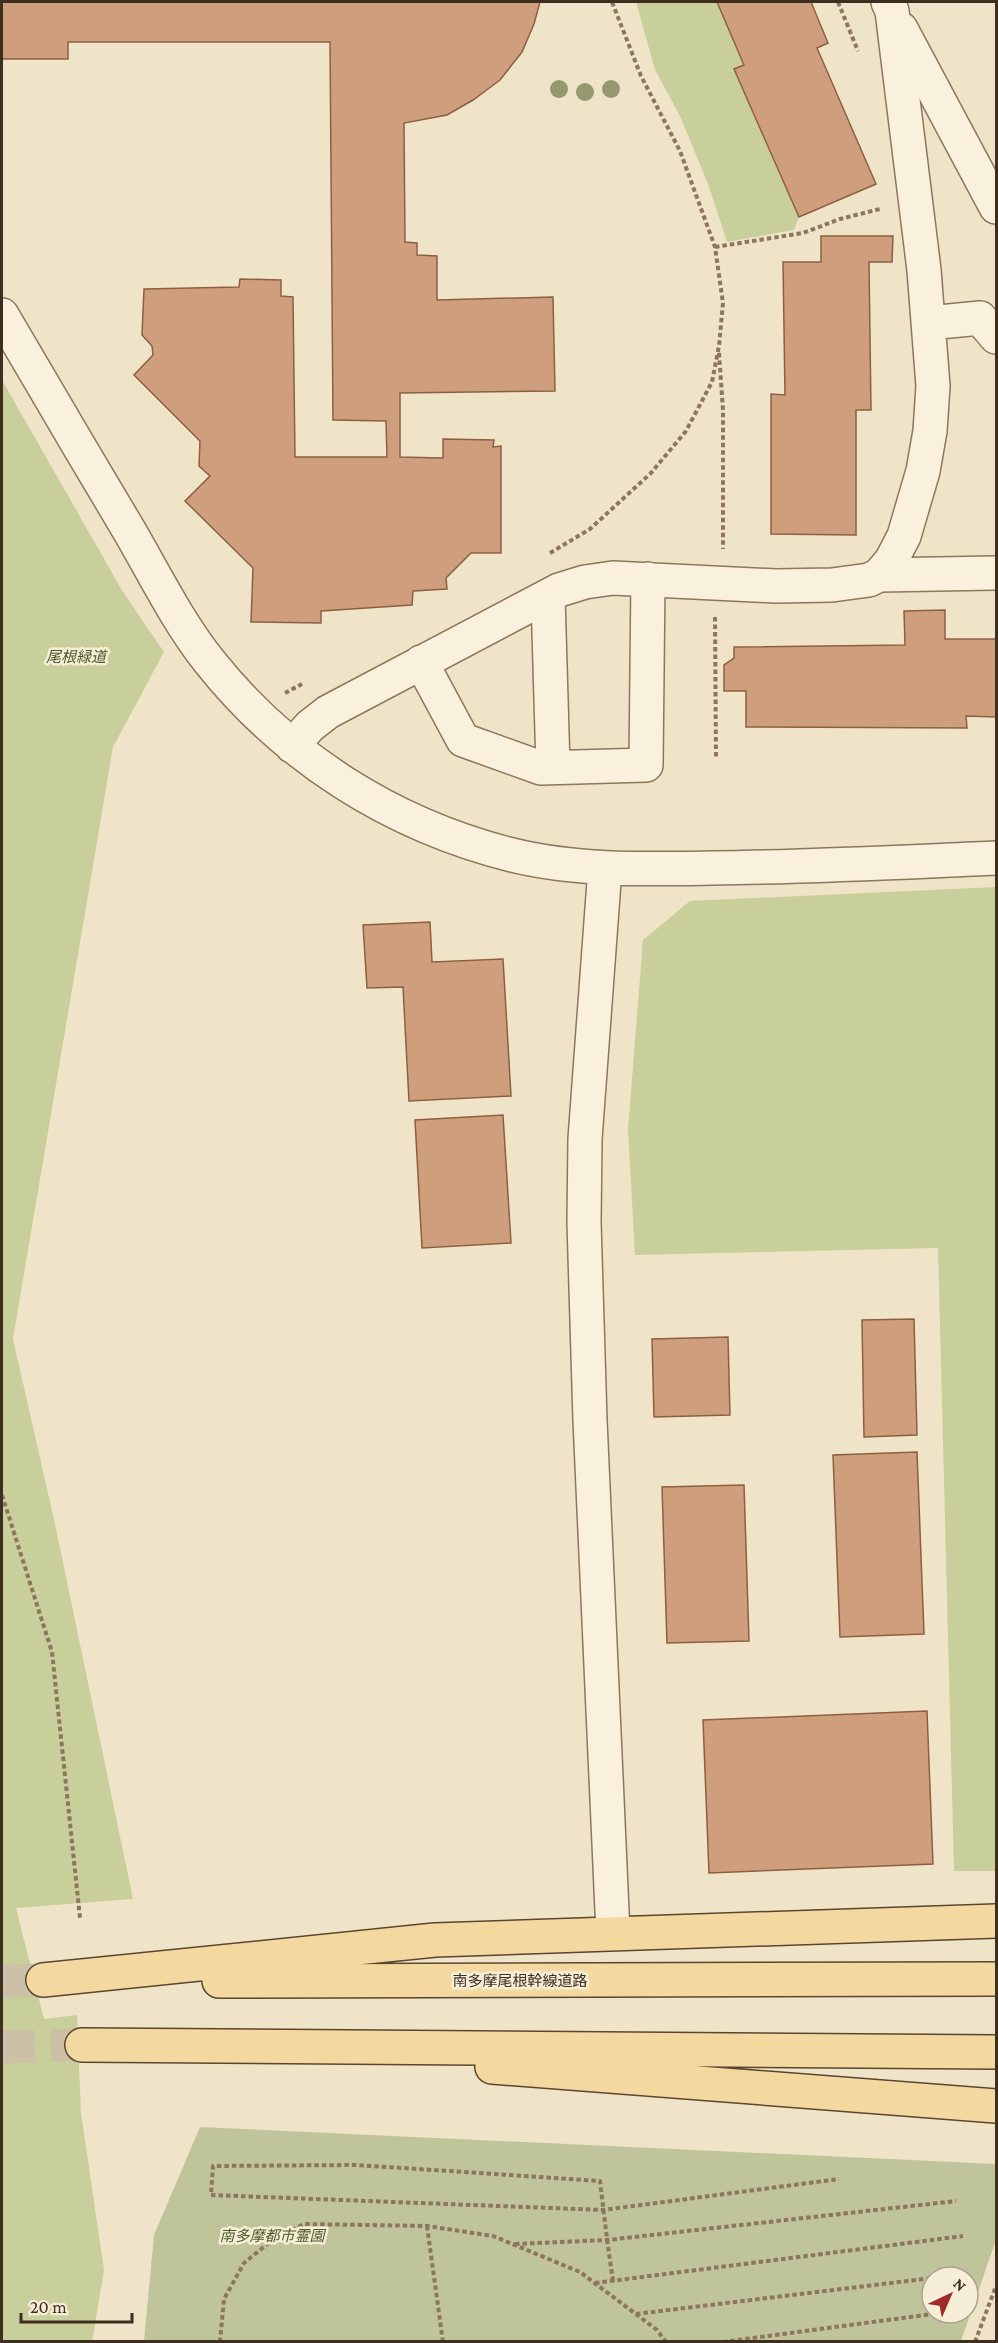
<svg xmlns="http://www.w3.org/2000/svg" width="998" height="2343" viewBox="0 0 998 2343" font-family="'Crimson Pro','Noto Sans JP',serif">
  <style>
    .green { fill: #c9cf9b }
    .cemetery { fill: #bfc49a; fill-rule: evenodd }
    .building { fill: #cf9f7d; stroke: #8d5f41; stroke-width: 1.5 }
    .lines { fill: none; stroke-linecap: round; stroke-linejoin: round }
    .major-tunnel { stroke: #ccc0a6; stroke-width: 33; stroke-dasharray: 33 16; stroke-linecap: butt }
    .minor-casing { stroke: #8d765c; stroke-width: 36 }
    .major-casing { stroke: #5b4430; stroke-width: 36 }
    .path { stroke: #8d765c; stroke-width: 4; stroke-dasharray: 4.5 3; stroke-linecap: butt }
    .minor { stroke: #faf1dc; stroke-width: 33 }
    .major { stroke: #f3d9a0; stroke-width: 33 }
    .tree { fill: #96986f }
    .labels { text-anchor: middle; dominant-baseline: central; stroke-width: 5; stroke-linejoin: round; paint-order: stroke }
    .park-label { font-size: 15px; font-style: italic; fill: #4d5a26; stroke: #f7eed8 }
    .street-label { font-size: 15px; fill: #3d2e20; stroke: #f7eed8 }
  </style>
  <rect width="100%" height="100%" fill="#f0e4c8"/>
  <path class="green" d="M636,2H717L744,65L734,69L799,217L794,230L727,242L708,184L680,116L655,70Z
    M2,380L123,592L164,652L113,747L13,1339L55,1524L133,1899L16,1908L44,2019L77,2015L81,2113L104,2270L92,2342L2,2341Z
    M996,887V1871H954L938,1248L635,1255L628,1129L643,940L690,901Z"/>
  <path class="cemetery" d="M200,2127L996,2164V2240L961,2341H144L154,2235ZM932,2277H968V2313H932Z"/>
  <path class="building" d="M2,2H540L534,24L522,52L500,80L473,100L447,115L404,123L405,242L417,243V255L437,256V300L553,297L555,391L400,393V457L443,458V439L494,440L493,447L501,446V553H471L446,578L447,589L413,591L412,605L321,611V623L251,622L253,568L185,501L210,476L199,466L200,441L134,375L153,355L152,346L142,335L144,289L239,287L240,279L281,280V296L293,297L295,457H387L386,421L333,420L330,42H68V59H2Z
    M717,2H811L828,43L817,48L876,184L799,217L734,69L744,65Z
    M821,236H893L892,262H869L871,410H856V535L771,534V394L785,395L783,262H821Z
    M945,610V639H996V717L966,716L967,728L746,727V691H724V665L734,658V647L905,645L904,611Z
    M430,922L432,962L503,959L511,1096L409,1101L403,987L367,988L363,925Z
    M503,1115L511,1243L422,1248L415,1120Z
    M914,1319L917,1435L864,1437L862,1320Z
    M728,1337L730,1415L654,1417L652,1339Z
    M917,1452L924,1634L840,1637L833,1455Z
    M744,1485L749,1641L667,1643L662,1487Z
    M927,1711L933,1864L709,1873L703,1720Z"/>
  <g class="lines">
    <path class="major-tunnel" d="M2,1981L43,1980
      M2,2047L82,2045"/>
    <defs>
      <path id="minor" d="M901,29L996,207
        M2,315C44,387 87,460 130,532C155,575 178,622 209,661C286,758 392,825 512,855C577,871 646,869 713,868C807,867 902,862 996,858
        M929,323L980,318L996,337
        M879,575L995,573
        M548,597L553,767
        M421,662L463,740L541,768L646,765L648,579
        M292,746L310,726L328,712L559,590L585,582L613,578L776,586L832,585L869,580L879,575L891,561L904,536L923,471L930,431L933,386L924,270L892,11L888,2
        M605,868L585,1139L584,1222L590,1420L613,1933"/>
      <path id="major" d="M43,1980L435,1940L996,1921
        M219,1981L996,1979
        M82,2045L996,2052
        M492,2067L996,2106"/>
    </defs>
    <use href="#minor" class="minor-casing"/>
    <use href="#major" class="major-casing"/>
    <path class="path" d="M838,2L858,51
      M715,247L803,233L840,219L880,209
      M719,353L723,410V549
      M550,553L590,529L651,473L686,431L712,382L719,346L723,303L715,247L680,151L641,76L612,2
      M715,617L716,758
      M285,693L302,684
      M2,1495L52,1652L80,1918
      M427,2226L443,2342
      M515,2244L607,2240L956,2201
      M938,2277L958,2275
      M613,2281C608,2248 604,2215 600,2181L357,2165L213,2166L211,2195L603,2210L839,2179
      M595,2283L963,2236
      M636,2314L932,2278
      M220,2342L224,2299L244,2263L271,2241L304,2224L427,2226L493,2236L580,2272L657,2330L666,2342
      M723,2342L940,2313
      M975,2342L996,2286"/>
    <use href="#minor" class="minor"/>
    <use href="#major" class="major"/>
  </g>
  <g class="tree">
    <circle cx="559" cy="89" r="9"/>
    <circle cx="611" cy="89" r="9"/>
    <circle cx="585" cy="92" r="9"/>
  </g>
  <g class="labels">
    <g class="park-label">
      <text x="76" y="657">尾根緑道</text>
      <text x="272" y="2236">南多摩都市霊園</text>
    </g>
    <g class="street-label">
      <text x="520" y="1981">南多摩尾根幹線道路</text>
    </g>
  </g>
  <rect width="998" height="2343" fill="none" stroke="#3d2e20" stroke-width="6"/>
  <g transform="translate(950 2295) rotate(44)"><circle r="28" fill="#f7eed8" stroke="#ada18e" stroke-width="1.5"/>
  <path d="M0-4.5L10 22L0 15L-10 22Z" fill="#9e2a2b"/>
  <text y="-9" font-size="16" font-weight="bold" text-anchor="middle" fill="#3d2e20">N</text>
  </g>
  <path d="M21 2313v9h111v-9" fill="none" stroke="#3d2e20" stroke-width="3"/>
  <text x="30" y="2313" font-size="18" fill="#3d2e20" stroke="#f7eed8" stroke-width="4.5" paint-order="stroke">20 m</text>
</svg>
